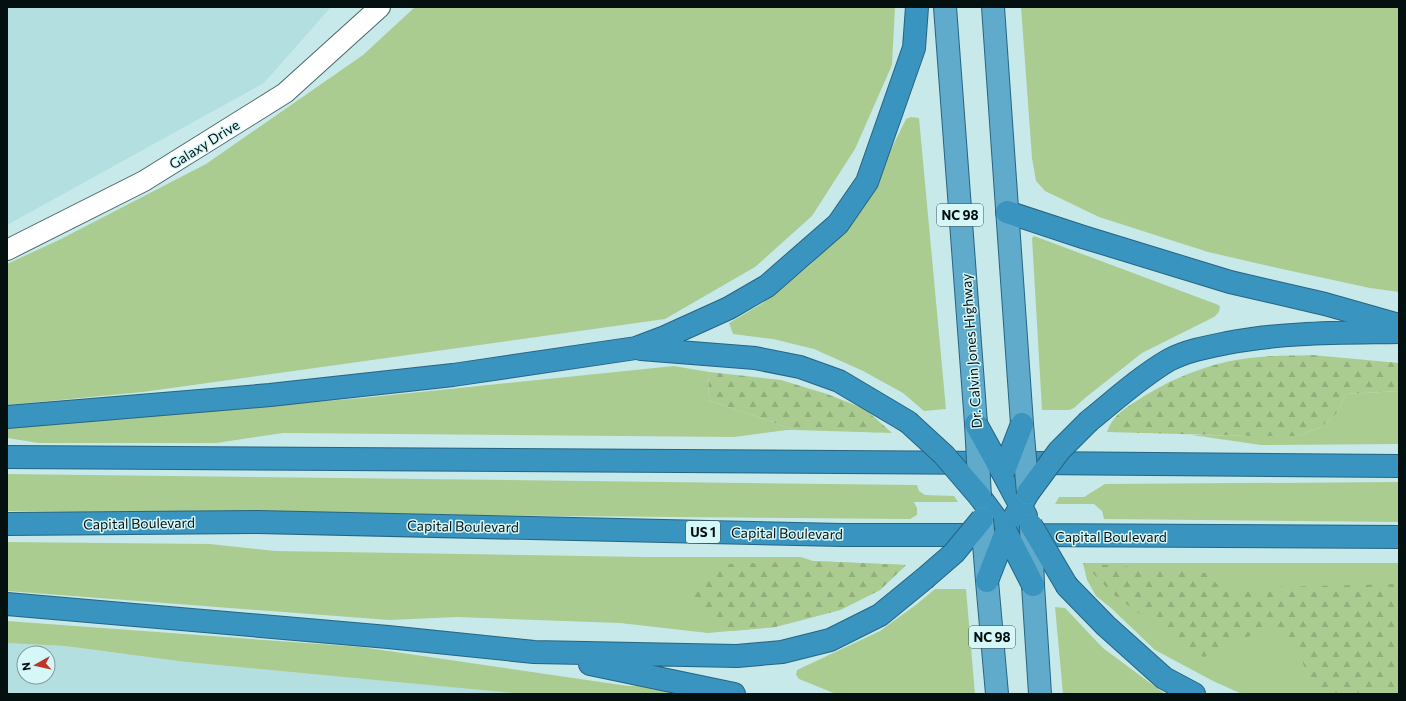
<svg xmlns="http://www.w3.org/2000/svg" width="1406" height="701" viewBox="0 0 1406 701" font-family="Commissioner,sans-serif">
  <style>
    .built { fill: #b4dfe0; fill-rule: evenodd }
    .green { fill: #abcc90 }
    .forest { fill: url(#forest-firs) }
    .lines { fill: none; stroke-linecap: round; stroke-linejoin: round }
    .minor-casing { stroke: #496768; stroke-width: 22 }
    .trunk-casing { stroke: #266582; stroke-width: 24 }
    .motorway-casing { stroke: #266582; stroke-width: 24 }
    .minor { stroke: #fff; stroke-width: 20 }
    .trunk { stroke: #60aacc; stroke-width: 22 }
    .motorway { stroke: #3994bf; stroke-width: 22 }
    .trunk-bridge-casing { stroke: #266582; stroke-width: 24; stroke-linecap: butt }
    .motorway-bridge-casing { stroke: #266582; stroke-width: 24; stroke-linecap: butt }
    .trunk-bridge { stroke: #60aacc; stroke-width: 22 }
    .motorway-bridge { stroke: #3994bf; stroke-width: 22 }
    .labels { text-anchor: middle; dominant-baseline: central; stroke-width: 3; stroke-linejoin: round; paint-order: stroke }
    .shield { fill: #d5f7f8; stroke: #435556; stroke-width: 1 }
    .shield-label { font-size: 13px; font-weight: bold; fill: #040f10 }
    .street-label { font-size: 14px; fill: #040f10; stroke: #d5f7f8 }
  </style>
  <defs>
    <pattern id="forest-firs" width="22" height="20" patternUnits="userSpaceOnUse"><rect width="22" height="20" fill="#abcc90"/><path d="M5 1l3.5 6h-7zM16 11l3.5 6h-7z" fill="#92ae7b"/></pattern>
  </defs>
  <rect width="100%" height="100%" fill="#c8e9ea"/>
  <path class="built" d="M7,7H331L264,83L7,225Z
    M7,643L65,646L186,662L523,694H7ZM24,653H48V677H24Z"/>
  <path class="green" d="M415,7H895L892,65L855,149L812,216L755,267L665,319L143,392L7,405V264L59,240L206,164L363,55Z
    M1021,7H1399V292L1370,288L1282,269L1208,252L1099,217L1045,191L1036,181L1032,158Z
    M911,117L919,118L946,409L924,411L903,393L863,371L814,349L773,339L733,334L729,323L763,303L780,290L810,265L837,238L880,172L906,119Z
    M1034,236L1216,304L1220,306L1219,312L1214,317L1142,353L1085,398L1074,408L1069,410H1042L1032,238Z
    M674,366L709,372L708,400L795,430H787L734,437L283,433L216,443H39L7,438V428L362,398Z
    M1399,391V444L1261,445L1192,435L1298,436L1321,427L1337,413L1346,394Z
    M7,474L917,485L919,491L925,495L954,496L958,502H914L917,508V515L910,519L7,511Z
    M1399,482V522L1104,519L1102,511L1094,504H1055L1059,497H1084L1105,484Z
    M7,542L210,544L275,551L645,557H801L813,561L906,565L880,590L840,610L775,627L708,633L620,623L457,617L389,620L7,591Z
    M1083,563H1399V694H1242L1213,681L1155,650L1111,608L1096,596L1087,580Z
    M935,589H966L975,694H836L799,679L796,675L797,670L880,631L917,604Z
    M1055,607L1065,608L1103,648L1165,694H1063Z
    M7,621L361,647L628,686L673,685L710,694H523L186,662L65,646L7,643Z"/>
  <path class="forest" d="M1312,355L1399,363V391L1346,394L1337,413L1321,427L1298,436H1253L1107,432C1112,416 1125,408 1138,400C1175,376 1217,360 1260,357C1278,355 1295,356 1312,355Z
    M709,372L781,380L827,394L865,409L892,433L795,430L708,400Z
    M813,561L906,565L880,590L840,610L775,627L732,631L703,615L693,605L690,596V590C702,577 713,583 721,566L727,564Z
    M1083,563L1206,573L1221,588L1399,584V688L1368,694H1326L1309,680L1300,655L1287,634L1270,631L1235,640L1216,652L1204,657L1189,651L1114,595Z"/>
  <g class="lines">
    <defs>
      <path id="minor" d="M7,250L144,181L285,93L380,7"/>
      <path id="trunk" d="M945,7L976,424
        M993,7L1022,424
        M987,581L997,694
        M1033,585L1040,694"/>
      <path id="motorway" d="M1007,212L1083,237L1230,282L1325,304L1399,325
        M641,349L755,358L800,367L839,381L908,422
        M7,417L270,395L453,375L636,348L665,337L729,308L767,286L838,224L867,182L914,48L917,7
        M1089,421C1115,400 1140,377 1169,360C1186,351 1207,347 1227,343C1284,332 1341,333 1399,332
        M7,457L998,463
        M1034,463L1399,466
        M1003,473L1026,516
        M980,497L1006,532L1028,493
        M7,524L257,522L842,535H984
        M1020,535L1399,537
        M1067,586L1106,626L1164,678L1194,694
        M7,604L388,637L534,652L737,656L782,652L830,640L880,615L924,579
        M590,664L734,694"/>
    </defs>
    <use href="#minor" class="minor-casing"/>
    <use href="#trunk" class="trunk-casing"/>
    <use href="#motorway" class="motorway-casing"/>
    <use href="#minor" class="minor"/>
    <use href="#trunk" class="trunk"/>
    <use href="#motorway" class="motorway"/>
    <defs>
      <path id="trunk-bridge" d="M976,424L980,497
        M1022,424L1028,493
        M982,519L987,581
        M1031,525L1033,585"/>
      <path id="motorway-bridge" d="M908,422L944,455L980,497
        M976,424L1003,473
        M1003,473L1022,424
        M1028,493L1059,451L1089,421
        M1031,525L1067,586
        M1006,532L1033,585
        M924,579L954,553L982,519
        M987,581L1006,532"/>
    </defs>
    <use href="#trunk-bridge" class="trunk-bridge-casing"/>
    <use href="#motorway-bridge" class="motorway-bridge-casing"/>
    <use href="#trunk-bridge" class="trunk-bridge"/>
    <use href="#motorway-bridge" class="motorway-bridge"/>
  </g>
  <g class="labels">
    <g class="shield">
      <rect x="937" y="204" width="46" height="22" rx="3"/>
      <rect x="686" y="521" width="34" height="22" rx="3"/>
      <rect x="969" y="626" width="46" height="22" rx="3"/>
    </g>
    <g class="shield-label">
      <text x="960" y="215">NC 98</text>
      <text x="703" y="532">US 1</text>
      <text x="992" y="637">NC 98</text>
    </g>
    <g class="street-label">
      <text transform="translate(204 144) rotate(-32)">Galaxy Drive</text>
      <text transform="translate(971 351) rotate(-94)">Dr. Calvin Jones Highway</text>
      <text transform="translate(139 523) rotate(-1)">Capital Boulevard</text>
      <text transform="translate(463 526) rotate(1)">Capital Boulevard</text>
      <text transform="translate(787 533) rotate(1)">Capital Boulevard</text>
      <text x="1111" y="536">Capital Boulevard</text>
    </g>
  </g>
  <rect width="1406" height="701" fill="none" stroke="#040f10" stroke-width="16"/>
  <g transform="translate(36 665) rotate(262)"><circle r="19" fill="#d5f7f8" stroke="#819a9b"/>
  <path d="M0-3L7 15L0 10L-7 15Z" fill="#c13526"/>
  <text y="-6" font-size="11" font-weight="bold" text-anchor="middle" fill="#040f10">N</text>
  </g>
</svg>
